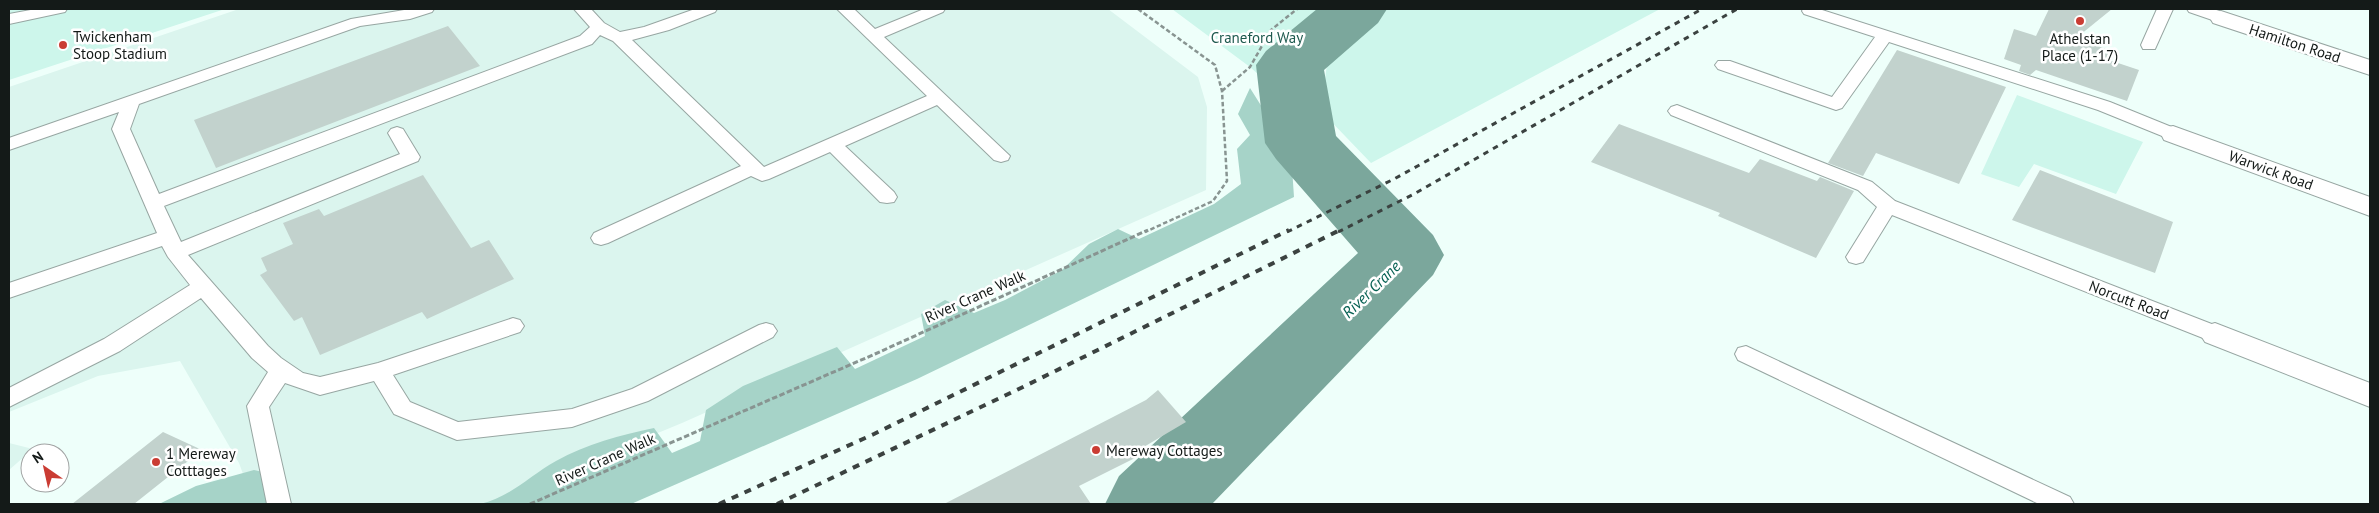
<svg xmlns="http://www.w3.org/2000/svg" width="2379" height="513" viewBox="0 0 2379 513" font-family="'PT Sans',sans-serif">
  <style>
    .built { fill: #dbf5ee }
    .green { fill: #cdf6eb }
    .forest { fill: #a6d3c8 }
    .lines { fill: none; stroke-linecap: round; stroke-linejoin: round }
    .river { fill: #7ba79c; fill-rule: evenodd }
    .building { fill: #c2d2cd }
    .service-casing { stroke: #97a6a2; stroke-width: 2 }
    .minor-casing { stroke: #97a6a2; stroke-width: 2 }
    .path-far1 { stroke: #889491; stroke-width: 2.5; stroke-dasharray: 4.5 2.5; stroke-linecap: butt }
    .path { stroke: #889491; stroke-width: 3; stroke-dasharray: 5.5 2.5; stroke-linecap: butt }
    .service { fill: #fff; fill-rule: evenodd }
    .minor { fill: #fff; fill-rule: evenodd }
    .rail-far1 { stroke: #3b4240; stroke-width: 3; stroke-dasharray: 5.5 5.5; stroke-linecap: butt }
    .rail { stroke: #3b4240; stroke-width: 4; stroke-dasharray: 7 7; stroke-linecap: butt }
    .poi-dot { fill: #ca3c33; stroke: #fff; stroke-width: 2 }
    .labels { text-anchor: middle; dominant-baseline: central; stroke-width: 5; stroke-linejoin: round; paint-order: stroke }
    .poi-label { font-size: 15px; fill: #141a18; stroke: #fff; text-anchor: start }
    .park-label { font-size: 15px; fill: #1f5a4f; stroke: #fff }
    .street-label { font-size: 15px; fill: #141a18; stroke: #fff }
    .water-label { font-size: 16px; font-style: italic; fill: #066153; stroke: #fff }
  </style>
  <rect width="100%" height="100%" fill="#eefffa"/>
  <path class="built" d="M239,9H1108L1198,77L1207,107L1206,190L682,423L486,504H254L239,463L180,361L98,376L9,412V87Z
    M9,443L33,449L9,470Z"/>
  <path class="green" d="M9,9H225L9,80Z
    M1172,9H1330L1284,49L1268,83L1250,67Z
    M1387,9H1660L1371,163L1321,111L1327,64Z
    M2017,95L2143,142L2116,194L2034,164L2019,187L1981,174Z"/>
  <path class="forest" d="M1250,88L1291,153L1294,197L917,379L631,504H480C511,497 529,476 556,461C586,444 621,435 654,428L672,453L700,441L706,410L743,386L837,347L855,369L925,336L921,314L945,300L974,313L1005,300L1062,270L1089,244L1118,229L1139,239L1214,204L1241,184L1237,149L1250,135L1238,114Z
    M254,470L280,476L276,504H159L196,486Z"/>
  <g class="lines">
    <path class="river" d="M1317,9H1387L1378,23L1324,70L1336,136L1433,235L1444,255L1433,275L1212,504H1105L1119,476L1358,253L1276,159L1265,143L1256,65L1266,51Z"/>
  </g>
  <path class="building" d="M2049,9H2112L2075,39L2110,50L2106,59L2139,70L2127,101L2036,70L2030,75L2019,71L2021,65L2004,59L2014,29L2036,36Z
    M448,26L480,66L216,168L194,120Z
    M1897,50L2006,87L1959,184L1876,153L1863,176L1828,163Z
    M1619,124L1749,173L1760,159L1817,181L1820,177L1854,191L1816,258L1718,216L1720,213L1591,162Z
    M2040,170L2173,222L2155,273L2012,220Z
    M423,175L471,248L489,240L514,279L427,319L422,312L320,355L302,317L294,321L260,275L267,271L261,258L293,244L283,223L319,209L324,216Z
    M1158,390L1186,422L1142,448L1145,453L1079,486L1091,504H944L1146,400Z
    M163,432L202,450L134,504H72Z"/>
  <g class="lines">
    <defs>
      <path id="service" d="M36,9H67L65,12L9,24V14Z
        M410,9H434L432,12L410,19L360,26L139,104L130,129L159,194L580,36L590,27L574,9H591L604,23L620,32L644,27L695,9H717L715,12L669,30L632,40L764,167L927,96L837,9H854L875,29L924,9H945L943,12L884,37L1010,156L1008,160L1001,162L994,160L937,105L845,146L894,192L897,197L894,202L887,203L880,202L830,152L769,179L762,181L751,176L608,243L601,245L594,243L591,238L594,233L741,166L613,41L600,35L592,44L164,206L181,242L400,154L388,133L391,129L397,127L403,129L420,157L418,161L188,255L268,346L281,358L303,373L320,377L378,363L513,318L520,320L524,326L520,332L393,375L410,402L458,422L572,409L632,389L759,325L766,323L773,325L777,331L773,337L648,401L572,427L457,440L394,414L374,381L320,395L285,383L269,407L291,504H267L247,406L268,372L252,358L201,298L120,351L9,407V388L104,339L190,285L168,257L162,246L9,298V283L157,233L112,129L119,112L9,150V138L351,19Z
        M1803,9H1819L2110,102L2179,130L2182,134L2179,138L2173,140L2167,138L2098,110L1889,42L1842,108L1836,110L1718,69L1715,65L1718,61H1730L1832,97L1875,37L1804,14L1802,11Z
        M2157,9H2173L2155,49H2143L2141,45Z
        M2187,9C2199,8 2221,6 2229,18L2227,21L2221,23L2189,12Z
        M1677,105L1872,182L1895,201L2222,328L2226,334L2222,340L2215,342L2208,340L1892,215L1863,262L1856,264L1849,262L1846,257L1877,207L1858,190L1671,115L1668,111L1671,107Z
        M1746,346L2070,497L2074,504H2039L1738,360L1735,354L1738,348Z"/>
      <path id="minor" d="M2221,11L2370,60V75L2213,23L2210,18L2213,13Z
        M2173,126L2370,197V216L2164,140L2161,134L2164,128Z
        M2215,323L2370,383V407L2205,342L2200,334L2205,326Z"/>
    </defs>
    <use href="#service" class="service-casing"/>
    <use href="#minor" class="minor-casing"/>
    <path class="path-far1" d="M1138,9L1215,65L1222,91L1227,181L1213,201L1145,232
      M1222,91L1250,67L1271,30L1297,9"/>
    <path class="path" d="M530,504L875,354L1148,230"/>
    <use href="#service" class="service"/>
    <use href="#minor" class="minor"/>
    <path class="rail-far1" d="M1287,232L1394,179L1702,9
      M1338,232L1414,194L1737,9"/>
    <path class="rail" d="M719,504L874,434L1289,230
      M777,504L1023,387L1340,230"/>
  </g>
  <g class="poi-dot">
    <circle cx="2080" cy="21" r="5"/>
    <circle cx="63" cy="45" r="5"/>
    <circle cx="1096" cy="450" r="5"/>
    <circle cx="156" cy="462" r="5"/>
  </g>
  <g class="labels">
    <g class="poi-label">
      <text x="73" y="36">Twickenham<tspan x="73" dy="17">Stoop Stadium</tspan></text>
      <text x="2080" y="38" text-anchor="middle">Athelstan<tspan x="2080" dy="17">Place (1-17)</tspan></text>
      <text x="1106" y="450">Mereway Cottages</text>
      <text x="166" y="453">1 Mereway<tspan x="166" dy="17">Cotttages</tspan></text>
    </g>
    <g class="park-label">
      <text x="1257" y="37">Craneford Way</text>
    </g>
    <g class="street-label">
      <text transform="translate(2295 43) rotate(18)">Hamilton Road</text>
      <text transform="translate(2271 170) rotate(20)">Warwick Road</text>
      <text transform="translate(975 296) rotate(-24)">River Crane Walk</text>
      <text transform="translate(2129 300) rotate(21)">Norcutt Road</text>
      <text transform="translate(605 459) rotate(-24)">River Crane Walk</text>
    </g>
    <g class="water-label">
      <text transform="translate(1371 289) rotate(-44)">River Crane</text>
    </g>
  </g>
  <rect width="2379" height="513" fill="none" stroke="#141a18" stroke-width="20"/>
  <g transform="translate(45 468) rotate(326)"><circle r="24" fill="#ffffff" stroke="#a1a3a3"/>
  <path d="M0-4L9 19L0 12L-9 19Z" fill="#ca3c33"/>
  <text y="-8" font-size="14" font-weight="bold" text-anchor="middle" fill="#141a18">N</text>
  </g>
</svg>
